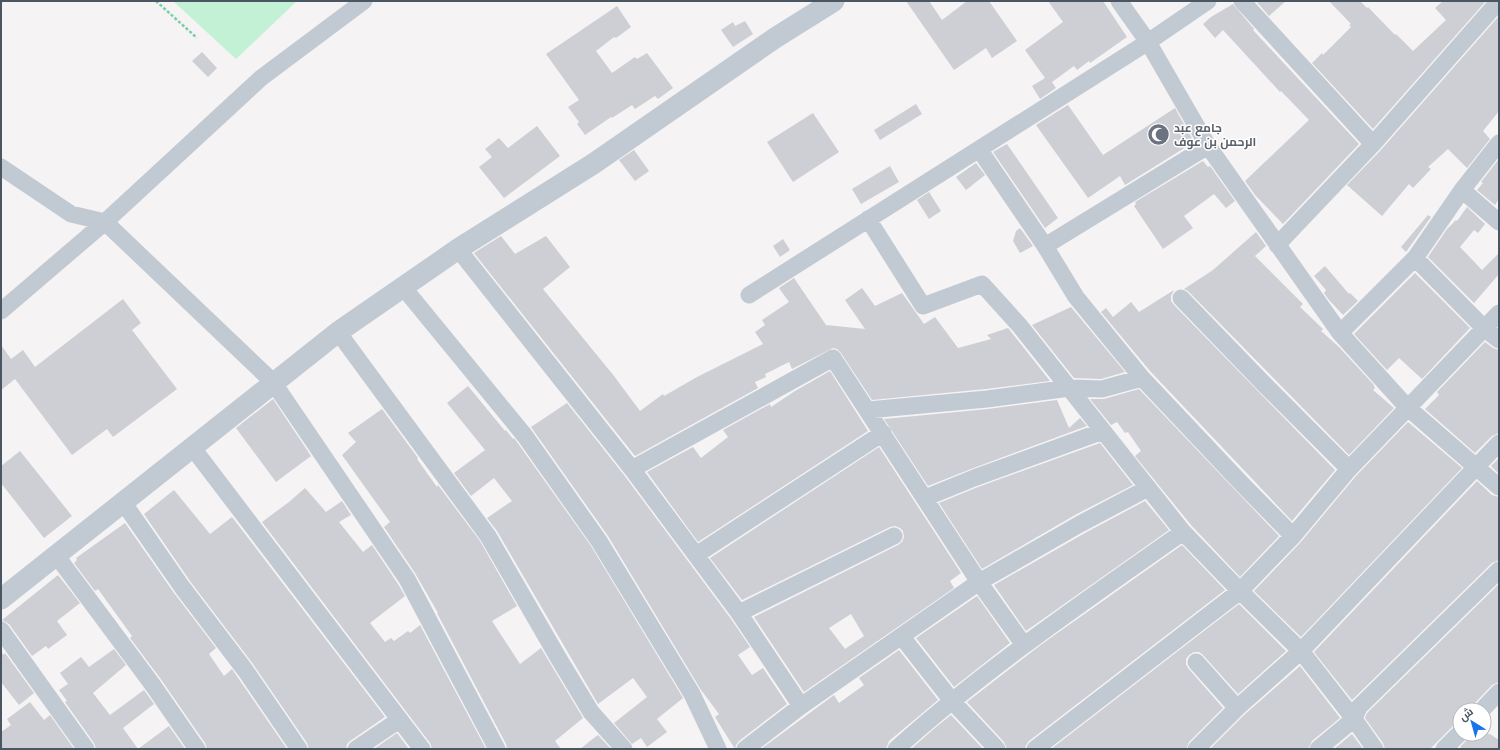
<svg xmlns="http://www.w3.org/2000/svg" width="1500" height="750" viewBox="0 0 1500 750" font-family="Quicksand,Cairo,sans-serif">
  <style>
    .green { fill: #c3f1d5 }
    .building { fill: #cdcfd5; fill-rule: evenodd }
    .lines { fill: none; stroke-linecap: round; stroke-linejoin: round }
    .path { stroke: #7ad0a6; stroke-width: 2.5; stroke-dasharray: 3 2; stroke-linecap: butt }
    .minor { stroke: #c1cad2; stroke-width: 17 }
    .tertiary { stroke: #c1cad2; stroke-width: 21 }
    .labels { text-anchor: middle; dominant-baseline: central; stroke-width: 3; stroke-linejoin: round; paint-order: stroke }
    .worship-label { font-size: 12px; font-weight: bold; fill: #5b616d; stroke: #fff; text-anchor: start }
  </style>
  <rect width="100%" height="100%" fill="#f5f3f3"/>
  <path class="green" d="M173,1H297L236,59Z"/>
  <path class="building" d="M906,1H929L942,20L967,1H989L1017,41L992,58L986,48L954,70Z
    M1048,1H1103L1127,37L1090,63L1089,61L1077,70L1074,66L1052,82L1056,88L1040,99L1032,86L1045,78L1025,50L1063,22Z
    M1256,1H1286L1269,16Z
    M1329,1H1360L1367,8L1368,7L1395,35L1396,34L1413,51L1446,20L1435,8L1443,1H1486L1373,129L1312,63L1322,53L1323,55L1351,27L1349,25L1351,24Z
    M1233,4L1254,29L1253,30L1359,144L1283,224L1255,195L1245,181L1309,120L1281,91L1280,92L1223,30L1215,38L1203,24L1211,17Z
    M617,6L631,27L616,38L614,37L596,51L612,73L635,57L637,59L647,53L673,88L658,99L655,96L635,109L632,105L612,118L611,117L585,135L577,124L579,122L568,107L579,100L546,54Z
    M1499,16V111L1483,131L1490,139L1467,168L1448,149L1428,167L1431,169L1413,188L1409,184L1382,216L1347,185L1380,151Z
    M745,21L753,34L733,47L721,30L733,22L735,26Z
    M202,52L217,68L208,77L192,61Z
    M916,104L922,114L880,140L874,130Z
    M1068,105L1103,155L1175,108L1194,142L1125,185L1120,176L1088,198L1036,125Z
    M813,113L839,152L793,182L767,142Z
    M537,126L560,156L504,198L479,167L492,157L485,149L499,138L508,148Z
    M1007,144L1058,218L1045,228L993,152Z
    M634,150L649,171L635,181L619,160Z
    M1499,159V199L1495,205L1477,190L1483,183L1481,182Z
    M1203,161L1208,167L1210,166L1235,201L1226,208L1214,194L1184,216L1193,228L1163,249L1134,206L1136,204L1135,202Z
    M976,163L985,175L966,190L956,177Z
    M890,166L899,182L861,204L852,189Z
    M929,192L941,211L929,219L917,200Z
    M1467,207L1485,224L1478,233L1474,230L1460,247L1482,270L1499,253V274L1474,303L1428,257L1447,229L1456,220L1457,221Z
    M1428,215L1431,217L1406,252L1401,247Z
    M1020,228L1033,246L1020,253L1013,241L1016,231Z
    M1256,232L1266,246L1255,256L1303,304L1300,307L1323,329L1321,331L1339,347L1373,384L1375,388L1373,390L1394,408L1349,455L1188,291L1184,289L1213,270Z
    M501,236L515,254L546,236L570,267L543,289L614,376L640,411L663,394L664,396L697,377L763,344L755,332L765,325L762,320L789,302L779,288L794,278L826,325L865,329L845,300L862,288L875,306L902,293L924,324L935,317L958,348L991,339L987,335L1008,328L1050,381L986,389L872,400L841,353L837,349L833,348L792,369L789,362L765,374L766,377L755,382L758,388L635,456L474,253Z
    M783,239L790,250L780,257L773,246Z
    M1325,266L1349,294L1350,293L1358,301L1343,315L1329,300L1324,293L1326,290L1314,276Z
    M1415,273L1470,328L1422,379L1399,358L1387,370L1354,334Z
    M1174,290L1171,296V301L1174,305L1335,470L1292,521L1150,371L1101,312L1106,308L1113,317L1131,302L1139,312Z
    M123,299L141,323L132,330L177,389L113,437L107,429L72,455L15,379L1,390V345L11,359L23,350L35,367Z
    M1071,307L1125,372L1101,379L1074,378L1032,325Z
    M1485,342L1493,348L1499,350V433L1492,436L1475,453L1425,409L1439,395L1437,392Z
    M830,371L868,431L698,542L647,472L693,447L701,458L728,437L723,430L770,404L771,407L795,391Z
    M468,386L505,431L506,430L513,439L514,438L517,442L591,546L683,698L657,719L667,732L647,747L641,738L632,744L614,723L647,697L633,678L598,704L497,531L487,518L512,501L494,478L471,496L454,473L485,450L447,403Z
    M1139,389L1279,536L1240,577L1191,525L1135,456L1141,451L1128,432L1125,433L1117,422L1111,425L1090,399H1104Z
    M273,399L311,456L276,482L236,428Z
    M1057,400L1069,428L1080,418L1087,426L971,469L928,486L884,419L988,409Z
    M567,403L624,475L731,619L750,647L738,655L752,675L763,668L787,704L739,741L736,745L735,749L715,717L719,714L701,690L608,536L531,427Z
    M382,409L418,458L417,459L437,487L438,485L480,541L517,606L492,621L520,664L541,648L583,718L555,741L561,749H507L506,744L437,613H438L415,573L384,527L390,522L342,455L356,442L348,433Z
    M1408,422L1462,468L1301,637L1254,591L1300,543L1356,476Z
    M1100,443L1133,485L1075,515L982,569L939,503L978,487Z
    M879,447L961,573L950,581L954,588L804,692L754,617L898,545L902,542L904,537L903,531L900,528L895,526L890,527L742,600L710,558ZM851,614L864,636L845,649L829,628Z
    M20,451L72,516L44,538L1,483V466Z
    M1499,458V474L1491,466Z
    M1477,481L1492,495L1499,497V560L1492,563L1352,700L1314,652Z
    M305,488L326,512L342,501L351,515L339,522L363,552L372,545L398,584L405,596L370,623L385,642L391,638L394,641L408,631L410,633L420,625L486,749H432L430,743L262,522L289,502Z
    M174,490L210,534L232,517L385,717L350,741L347,744L346,749H309L307,743L253,664L190,581L144,514Z
    M1145,501L1169,530L1026,631L994,585L1085,533Z
    M125,523L174,593L216,648L209,654L224,676L232,669L287,749H207L205,743L160,678L130,638L132,636L98,589L95,591L74,563L77,560L76,558Z
    M1182,545L1225,590L1029,741L1026,745L1025,749H1007L1004,742L967,702L1042,644Z
    M58,575L80,603L57,621L67,635L48,649L46,646L32,656L9,624L2,620Z
    M1499,584V682L1492,685L1475,703L1472,710H1460V723L1453,726L1430,749H1385L1383,743L1365,718L1367,713Z
    M977,596L1010,643L954,687L916,638Z
    M1239,604L1286,651L1238,694L1203,655L1199,652H1194L1189,655L1186,659V664L1188,668L1223,708L1189,742L1186,749H1051Z
    M114,649L126,665L93,693L110,715L144,690L154,704L123,728L138,749L169,726L185,749H96L94,743L65,702L67,701L59,690L68,684L60,673L81,657L89,667Z
    M899,650L938,700L889,741L886,749H761L834,695L839,703L864,685L859,678Z
    M1,652L4,655L5,653L34,693L19,705L1,682Z
    M1300,666L1340,718L1312,741L1308,749H1210L1244,715Z
    M30,702L44,720L50,715L74,749H1V732L11,725L7,719Z
    M951,715L983,749H911L936,727Z
    M397,733L409,749H374Z
    M1352,734L1363,749H1334Z
    M1470,734H1490L1499,740V749H1463L1460,747L1467,740Z
    M598,735L611,749H580L594,738Z"/>
  <g class="lines">
    <path class="path" d="M156,1L197,38"/>
    <path class="minor" d="M1119,1L1148,42L1208,146L1340,333L1407,407L1499,487
      M1242,1L1373,144
      M979,149L1045,246L1076,297L1142,378L1242,484L1293,536
      M1,167L71,214L105,222L273,382L407,579L497,749
      M1462,190L1499,222
      M868,219L923,306L982,284L1020,326L1183,532L1240,591L1301,651L1354,719L1375,749
      M1277,245L1373,144L1499,1
      M1045,246L1208,146
      M458,249L632,469L739,613L801,706
      M1415,258L1485,329L1499,340
      M403,287L525,436L599,541L692,694L718,749
      M749,295L1148,42L1208,1
      M1181,298L1264,384L1349,469
      M1,311L105,222L261,78L364,1
      M338,332L488,536L559,659L591,712L624,749
      M1340,333L1415,258L1462,190L1499,143
      M868,410L987,399L1070,388L1102,389L1142,378
      M192,447L422,749
      M632,469L833,358L979,582L1024,645
      M925,498L974,478L1103,431
      M123,502L182,587L245,670L299,749
      M56,555L152,684L197,749
      M696,555L883,433
      M739,613L894,536
      M1,630L86,749
      M902,637L952,701L997,749
      M1196,662L1237,708
      M1482,710L1499,692
      M356,749L399,720
      M745,749L801,706L979,582L1080,524L1148,488
      M896,749C985,669 1085,601 1183,532
      M1035,749L1240,591L1293,536L1349,469L1499,313
      M1196,749L1237,708L1301,651L1499,443
      M1318,749L1354,719L1359,707L1499,570
      M1444,749L1460,733"/>
    <path class="tertiary" d="M1,599L338,332L458,249L593,164L775,38L834,1"/>
  </g>
  <defs>
    <symbol id="mosque-disc" viewBox="-11 -11 22 22"><circle r="9.5" fill="#6b7280" stroke="#fff"/><path d="M3.5-4.9A6 6 0 1 0 3.5 4.9A5 5 0 1 1 3.5-4.9Z" fill="#fff"/></symbol>
  </defs>
  <g fill-rule="evenodd">
    <use href="#mosque-disc" x="1146" y="122" width="25" height="25"/>
  </g>
  <g class="labels">
    <g class="worship-label">
      <text x="1174" y="127">جامع عبد<tspan x="1174" dy="14">الرحمن بن عوف</tspan></text>
    </g>
  </g>
  <rect width="1500" height="750" fill="none" stroke="#4a5661" stroke-width="4"/>
  <g transform="translate(1472 722) rotate(323)"><circle r="19" fill="#ffffff" stroke="#b7bbc0"/>
  <path d="M0-3L7 15L0 10L-7 15Z" fill="#1a73e8"/>
  <text y="-6" font-size="11" font-weight="bold" text-anchor="middle" fill="#4a5661">ش</text>
  </g>
</svg>
